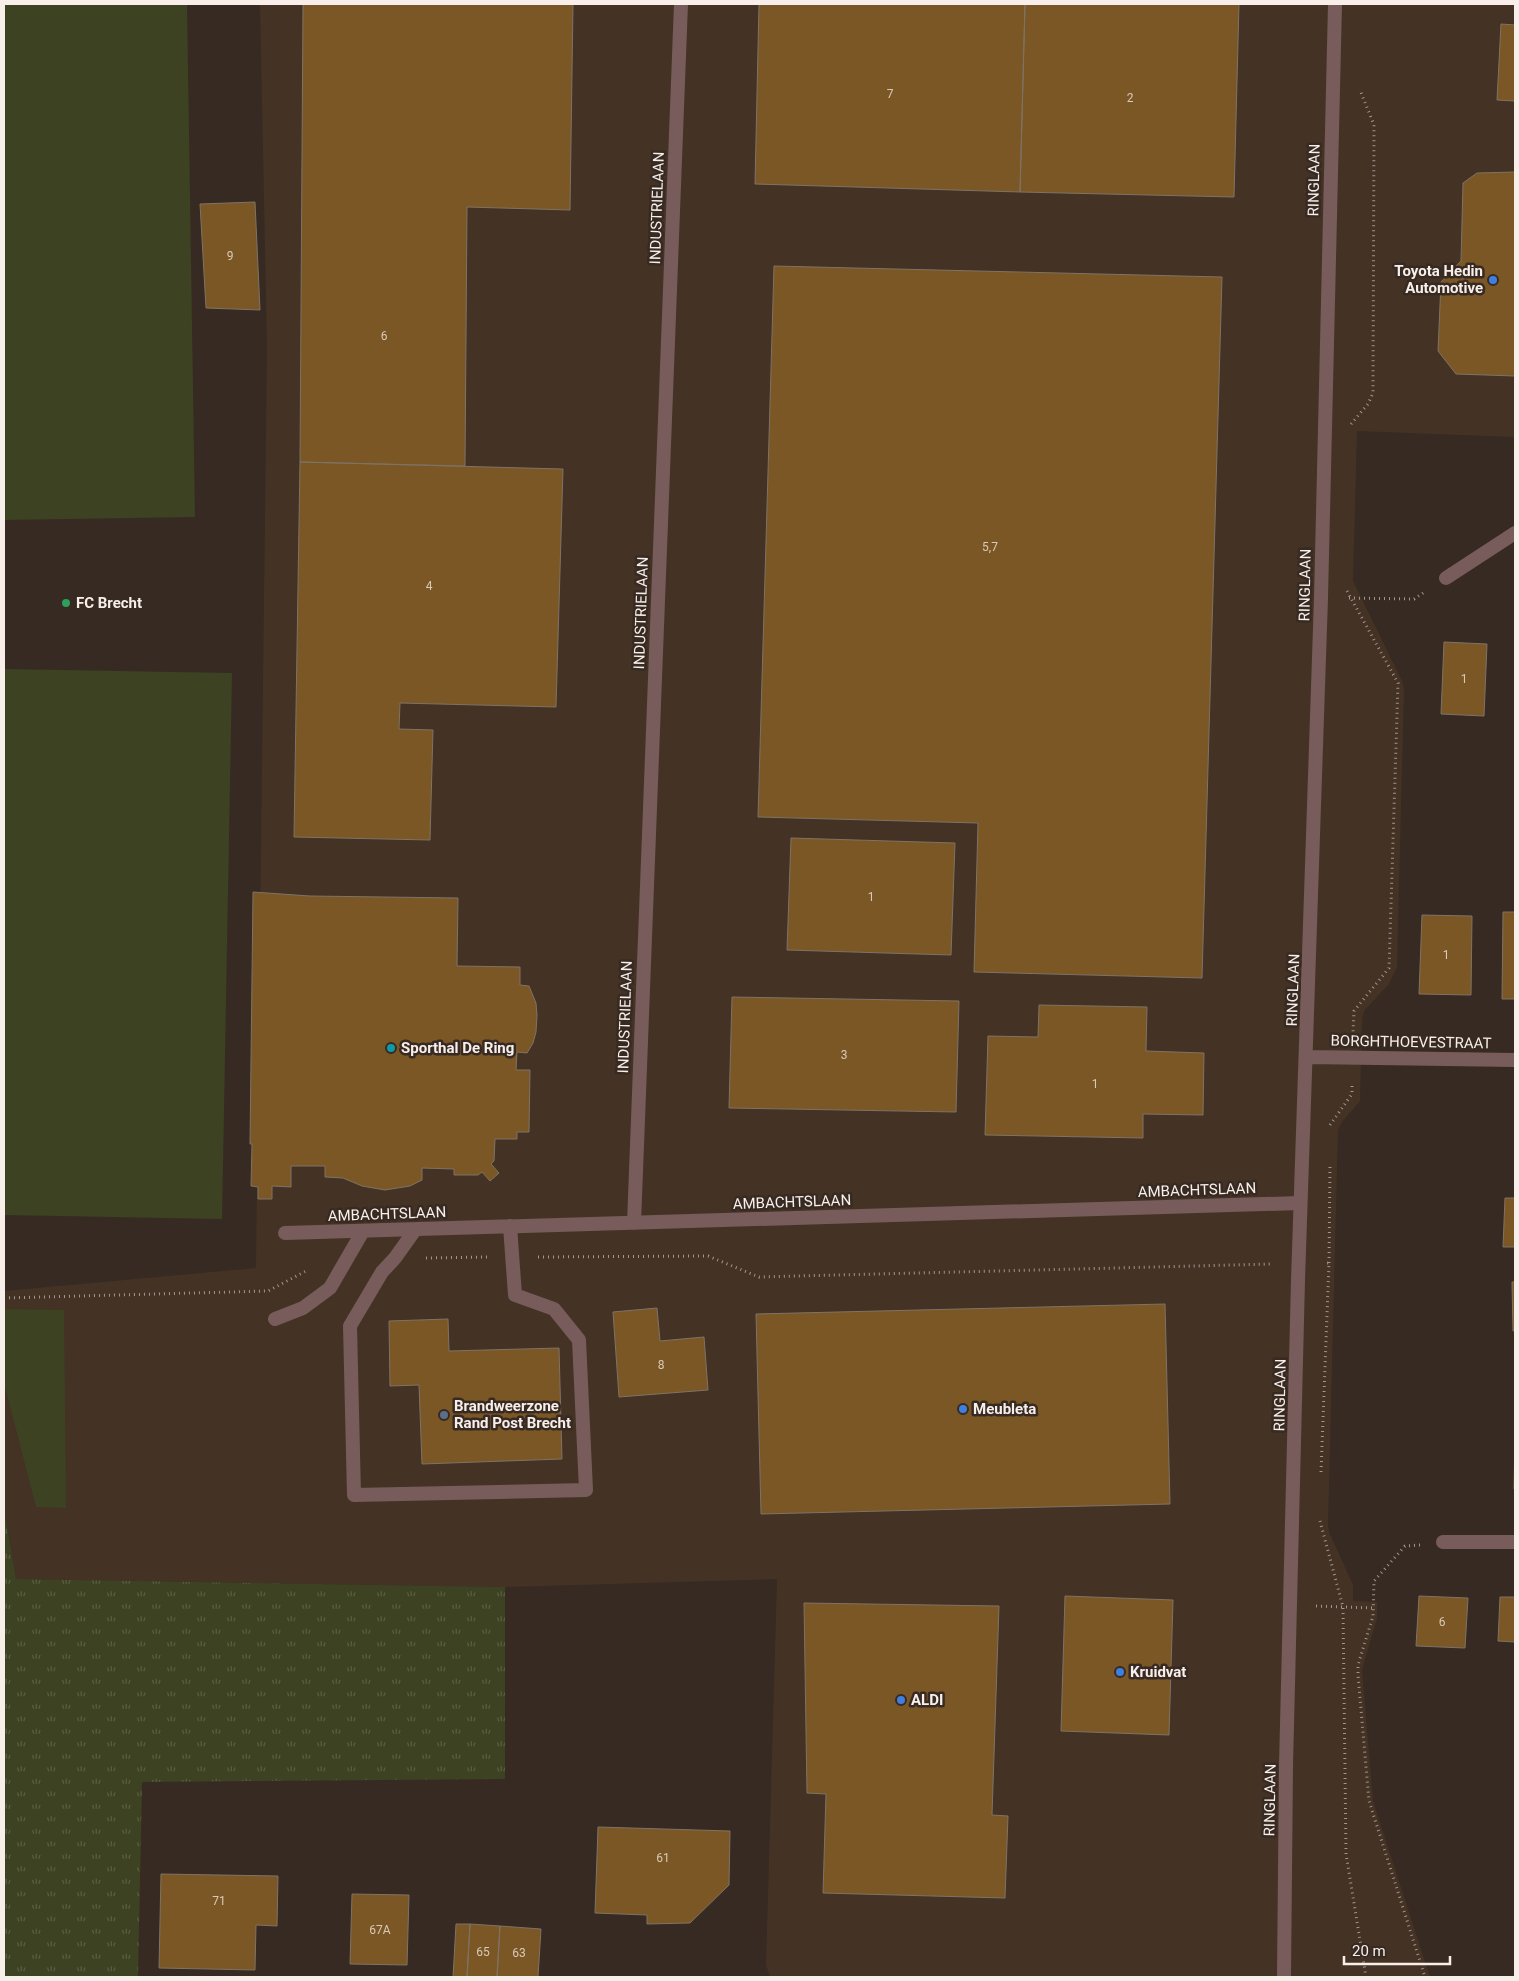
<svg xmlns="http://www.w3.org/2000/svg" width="1519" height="1981" viewBox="0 0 1519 1981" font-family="Roboto,sans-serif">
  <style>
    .built { fill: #443225 }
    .grass { fill: url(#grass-tufts) }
    .garden { fill: #3c4222 }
    .building { fill: #7c5726; stroke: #7e7366 }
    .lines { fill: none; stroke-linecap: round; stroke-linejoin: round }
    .path { stroke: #a19690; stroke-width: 3; stroke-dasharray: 1 4; stroke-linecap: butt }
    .service { stroke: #785c5b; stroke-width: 14 }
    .minor { stroke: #785c5b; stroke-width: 14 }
    .shop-dot { fill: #3f7fe0; stroke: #372a22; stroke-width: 2 }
    .leisure-dot { fill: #2e9e5b; stroke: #372a22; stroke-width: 2 }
    .culture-dot { fill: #0f9aa8; stroke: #372a22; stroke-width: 2 }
    .service-dot { fill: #5c6f8a; stroke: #372a22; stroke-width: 2 }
    .labels { text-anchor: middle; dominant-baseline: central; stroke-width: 5; stroke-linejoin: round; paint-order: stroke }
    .number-label { font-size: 12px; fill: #d9c9b9 }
    .street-label { font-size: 15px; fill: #f8efea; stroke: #372a22 }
    .poi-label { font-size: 15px; font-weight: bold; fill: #f8efea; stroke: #372a22; text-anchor: start }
  </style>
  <defs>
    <pattern id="grass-tufts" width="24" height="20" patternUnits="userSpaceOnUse" patternTransform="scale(1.25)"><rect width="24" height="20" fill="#3c4222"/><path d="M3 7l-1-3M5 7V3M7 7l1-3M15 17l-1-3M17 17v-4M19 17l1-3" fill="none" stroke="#595e42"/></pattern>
  </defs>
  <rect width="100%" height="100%" fill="#372a22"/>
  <path class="built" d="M260,4H1515V437L1357,431L1353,581L1403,683L1404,689L1397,967L1389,984L1364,1011L1362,1019L1360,1101L1342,1122L1338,1130L1328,1523L1329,1532L1353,1585V1601L1377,1602V1618L1362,1670L1373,1801L1430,1977H770L766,1965L777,1579L505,1587L16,1579L4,1508V1291L256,1268L267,347Z"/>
  <path class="grass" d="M4,1508L16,1579L505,1587V1779L142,1782L138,1977H4Z"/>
  <path class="garden" d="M4,4H187L195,517L4,520Z
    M4,669L232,673L222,1219L4,1215Z
    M4,1309L64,1310L66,1508L36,1507L4,1383Z"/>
  <path class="building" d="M303,4H573L570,210L467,207L465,466L300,462Z
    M759,4H1025L1020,192L755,184Z
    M1025,4H1239L1234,197L1020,192Z
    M1501,24L1515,25V101L1497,100Z
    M1515,172V376L1456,374L1438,351L1441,282L1461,261L1463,183L1477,173Z
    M255,202L260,310L206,308L200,204Z
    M774,266L1222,277L1202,978L974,972L978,823L758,817Z
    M300,462L563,469L556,707L400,703L399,729L433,730L430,840L294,837Z
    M1444,642L1487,644L1484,716L1441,714Z
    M791,838L955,843L951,955L787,950Z
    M253,892L310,896L458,898L457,966L520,967V985L529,986L536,1003L537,1015L536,1032L533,1043L527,1053L517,1052L516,1070H530L529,1132H517V1139H495L494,1161L491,1164L499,1173L490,1181L482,1172L478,1175H454V1169L422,1168V1180L410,1186L385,1190L362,1186L343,1178L325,1177V1166H291V1187L272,1186V1199H258V1187L251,1186L252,1144H250Z
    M1503,912H1515V999H1502Z
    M1422,915L1472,916L1471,995L1419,994Z
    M732,997L959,1001L956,1112L729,1108Z
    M1039,1005L1147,1007L1146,1051L1204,1053L1203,1115L1143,1114V1138L985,1135L988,1036L1038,1037Z
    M1505,1198H1515V1247H1503Z
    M1512,1282H1515V1331H1513Z
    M1165,1304L1170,1504L761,1514L756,1314Z
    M657,1308L660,1341L704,1337L708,1390L619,1397L613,1312Z
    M448,1319L449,1351L559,1348L562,1459L422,1464L419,1385L390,1386L389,1321Z
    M1515,1440V1489H1514Z
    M1065,1596L1173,1600L1169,1735L1061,1731Z
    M1419,1596L1468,1598L1465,1648L1416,1646Z
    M1500,1597H1515V1642L1498,1641Z
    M804,1603L999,1606L992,1815L1008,1816L1005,1898L823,1893L826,1794L807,1793Z
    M598,1827L730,1831L729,1885L690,1923L647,1924V1915L595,1913Z
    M161,1874L278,1876L277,1926L256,1925L255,1970L159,1968Z
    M352,1894L409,1895L407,1965L350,1964Z
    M456,1924H470L467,1977H453Z
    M470,1924L500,1926L497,1977H467Z
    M500,1926L541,1929L538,1977H497Z"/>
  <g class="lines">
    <path class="path" d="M1351,424L1368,404L1373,393L1374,125L1360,90
      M1347,591L1398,683L1389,968L1354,1011L1353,1032
      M1349,598L1414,599L1426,591
      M1330,1125L1352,1094V1084
      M538,1257L708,1256L759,1277L1273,1264
      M426,1258L487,1257
      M1329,1263L1330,1167
      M4,1298L268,1291L306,1271
      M1321,1472L1329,1263H1324
      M1320,1521L1343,1607L1346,1854L1366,1977
      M1420,1545L1405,1546L1374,1581L1373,1616L1358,1665V1675L1369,1801L1425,1977
      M1316,1606L1372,1608"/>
    <path class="service" d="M415,1230L395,1258L382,1272L350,1326L354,1495L586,1490L579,1340L554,1309L515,1295L510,1226
      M275,1319L303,1308L330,1288L363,1231"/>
    <path class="minor" d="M1446,578L1515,533
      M1307,1057L1515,1060
      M634,1223L681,4
      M285,1233L1300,1203
      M1443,1542H1515
      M1284,1977L1286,1765L1298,1280L1321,598L1335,4"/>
  </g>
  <g class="shop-dot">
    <circle cx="1493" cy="280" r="5"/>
    <circle cx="963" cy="1409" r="5"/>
    <circle cx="1120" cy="1672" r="5"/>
    <circle cx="901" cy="1700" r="5"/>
  </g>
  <circle class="leisure-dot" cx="66" cy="603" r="5"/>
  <circle class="culture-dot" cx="391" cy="1048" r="5"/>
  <circle class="service-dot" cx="444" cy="1415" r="5"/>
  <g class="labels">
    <g class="number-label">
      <text x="890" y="94">7</text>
      <text x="1130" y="98">2</text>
      <text x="230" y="256">9</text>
      <text x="384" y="336">6</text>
      <text x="990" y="547">5,7</text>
      <text x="429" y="586">4</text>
      <text x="1464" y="679">1</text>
      <text x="871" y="897">1</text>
      <text x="1446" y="955">1</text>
      <text x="844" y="1055">3</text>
      <text x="1095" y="1084">1</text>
      <text x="661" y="1365">8</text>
      <text x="1442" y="1622">6</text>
      <text x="663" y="1858">61</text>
      <text x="219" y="1901">71</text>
      <text x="380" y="1930">67A</text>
      <text x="483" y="1952">65</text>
      <text x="519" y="1953">63</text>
    </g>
    <g class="street-label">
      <text transform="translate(1314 180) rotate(-89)">RINGLAAN</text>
      <text transform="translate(657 208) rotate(-88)">INDUSTRIELAAN</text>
      <text transform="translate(1305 585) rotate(-89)">RINGLAAN</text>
      <text transform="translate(641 613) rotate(-88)">INDUSTRIELAAN</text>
      <text transform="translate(1293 990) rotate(-88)">RINGLAAN</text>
      <text transform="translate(625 1017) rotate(-88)">INDUSTRIELAAN</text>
      <text transform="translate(1411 1042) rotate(1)">BORGHTHOEVESTRAAT</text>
      <text transform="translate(1197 1190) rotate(-2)">AMBACHTSLAAN</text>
      <text transform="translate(792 1202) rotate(-2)">AMBACHTSLAAN</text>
      <text transform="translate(387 1214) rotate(-2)">AMBACHTSLAAN</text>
      <text transform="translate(1280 1395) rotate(-89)">RINGLAAN</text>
      <text transform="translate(1270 1800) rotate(-89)">RINGLAAN</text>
    </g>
    <g class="poi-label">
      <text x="1483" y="271" text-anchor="end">Toyota Hedin<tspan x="1483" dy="17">Automotive</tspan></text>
      <text x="76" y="603">FC Brecht</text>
      <text x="401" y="1048">Sporthal De Ring</text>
      <text x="454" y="1406">Brandweerzone<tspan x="454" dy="17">Rand Post Brecht</tspan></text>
      <text x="973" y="1409">Meubleta</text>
      <text x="1130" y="1672">Kruidvat</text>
      <text x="911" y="1700">ALDI</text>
    </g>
  </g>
  <rect width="1519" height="1981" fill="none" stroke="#f8efea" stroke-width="10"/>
  <path d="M1344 1956v8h106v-8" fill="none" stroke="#f8efea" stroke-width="2.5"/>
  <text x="1352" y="1956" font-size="15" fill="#f8efea" stroke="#372a22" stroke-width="4" paint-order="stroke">20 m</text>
</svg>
